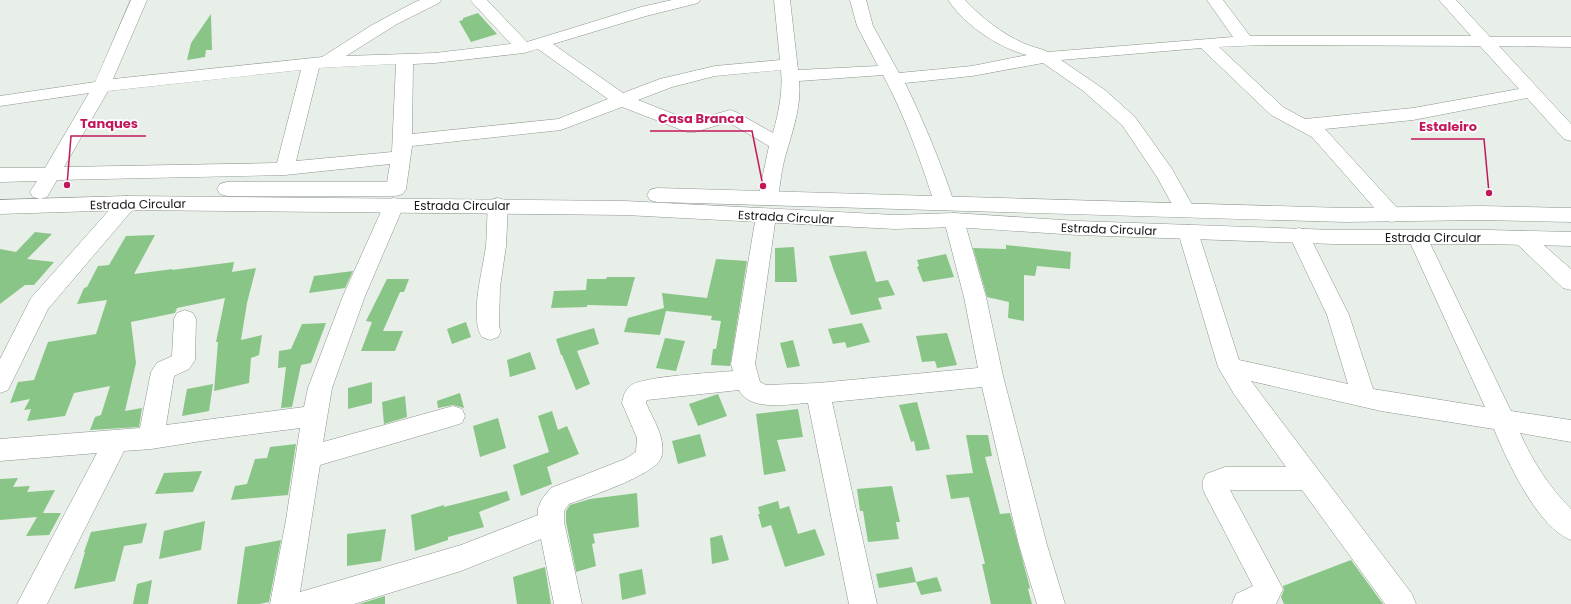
<svg xmlns="http://www.w3.org/2000/svg" width="1571" height="604" viewBox="0 0 1571 604" font-family="Poppins,sans-serif">
  <style>
    .building { fill: #88c587 }
    .lines { fill: none; stroke-linecap: round; stroke-linejoin: round }
    .minor-casing { stroke: #8d948d; stroke-width: 1 }
    .major-casing { stroke: #8d948d; stroke-width: 1 }
    .minor { fill: #fff; fill-rule: evenodd }
    .major { fill: #fff; fill-rule: evenodd }
    .labels { text-anchor: middle; dominant-baseline: central; stroke-width: 3.5; stroke-linejoin: round; paint-order: stroke }
    .street-label { font-size: 12px; fill: #151715; stroke: #fff }
    .leader { fill: none; stroke: #c2185b; stroke-width: 1.5 }
    .callout-dot { fill: #c2185b; stroke: #fff; stroke-width: 1.5 }
    .callout-label { font-size: 13px; text-anchor: middle; font-weight: bold; fill: #c2185b; stroke: #fff; stroke-width: 3.5; stroke-linejoin: round; paint-order: stroke }
  </style>
  <rect width="100%" height="100%" fill="#e8efe8"/>
  <path class="building" d="M478,13L497,34L471,42L459,21L463,20V18Z
    M211,14L212,50H206L205,57L187,60L191,43Z
    M35,232L52,234L27,259L54,262L34,285H25L0,304V249L16,252Z
    M155,235L134,274L173,269L172,270L234,262L232,272L256,268L247,303L241,340L262,335L259,355L251,358L249,383L214,391L218,342H216L225,298L177,308L175,313L131,322L136,363L125,411L142,408L139,427L90,430L95,417L101,415L110,386L74,393L65,416L27,421L31,409L24,410L30,399L10,403L18,382L34,380L48,342L96,334L107,300L77,304L84,288L87,287L98,266L109,265L126,236Z
    M1006,245L1071,252L1070,269L1037,266L1035,276L1024,275V321L1008,318L1009,302L987,297L973,248L1006,249Z
    M794,247L797,282H775V248Z
    M866,251L876,282L888,280L895,295L878,298L882,309L851,315L834,271L829,256Z
    M946,254L954,277L923,282L917,267L919,266L917,260Z
    M716,259L747,261L730,366L711,365L713,349H716L721,321L711,320L712,316L666,311L660,335L624,332L628,318L664,308L662,293L707,298Z
    M353,271L345,288L309,293L314,276Z
    M607,277H635L627,306L587,305V307L551,308L554,291L586,290L587,279H606Z
    M387,279H409L404,292H400L383,331H403L395,351H361L372,322L366,321Z
    M466,322L471,337L452,344L447,329Z
    M326,323L311,363L301,365L292,407L281,408L286,367L278,368L279,351L291,349L302,324Z
    M862,323L870,342L847,348L845,342L833,344L828,329Z
    M594,328L599,344L577,351L590,384L576,390L562,355H561L556,339Z
    M947,333L957,365L937,368L935,361L922,362L916,336Z
    M665,338L685,341L676,371L656,368Z
    M793,340L800,366L787,368L780,343Z
    M530,352L536,369L510,377L507,360Z
    M372,382V403L348,409V388Z
    M213,384L209,411L182,416L187,389Z
    M460,393L464,408L453,405L438,408L437,401Z
    M718,394L727,416L698,426L689,404Z
    M405,396L407,417L384,424L382,402Z
    M917,402L930,449L916,451L914,441L911,442L899,405Z
    M798,409L803,437L777,440L786,471L764,475L756,414Z
    M552,411L558,430L567,426L579,454L547,467L552,484L521,496L513,465L549,452L538,416Z
    M498,418L506,448L480,457L473,426Z
    M700,434L706,456L678,464L672,441Z
    M966,435H988L992,456L985,457L1000,514L1010,513L1030,588L1028,589L1032,604H991L982,564H985L969,497L951,499L946,475L973,473Z
    M296,444L288,495L231,500L235,486L247,484L255,459L267,458L270,447Z
    M202,471L193,492L155,494L164,473Z
    M18,478L13,487L30,486L27,492L55,490L43,513H61L49,535L26,536L37,517L0,520V479Z
    M892,486L900,522H896L899,539L868,542L863,511H860L857,489Z
    M507,491L510,500L479,512L484,527L448,537V540L415,551L411,515L444,505V507Z
    M637,493L639,527L593,534L595,543L592,544L596,566L576,572L566,522V511L570,505L590,499Z
    M778,501L780,509L789,506L798,534L815,529L825,555L785,567L771,525L762,528L758,514H760L758,507Z
    M205,521L201,550L159,559L164,531Z
    M147,523L142,543L124,546L115,581L74,589L85,552H84L91,532Z
    M386,529L381,561L347,566V534Z
    M722,535L729,560L712,564L710,538Z
    M281,540L269,602L259,604H237L245,547Z
    M1351,560L1383,604H1284L1281,597L1284,590L1283,586Z
    M545,567L551,604H517L513,577Z
    M912,567L916,582L937,577L942,591L921,595L916,582L879,588L876,574Z
    M642,569L646,594L622,600L619,574Z
    M152,580L148,604H133L137,584Z
    M385,596V604H359Z"/>
  <g class="lines">
    <defs>
      <path id="minor" d="M131,0H147L113,79L322,57L372,25L413,3L420,0H441L439,3L397,24L346,56L435,53L511,44L470,0H487L527,42L641,7L672,0H700L698,3L646,16L553,44L623,93L660,79L715,66L780,60L774,0H790L798,70L878,66L857,26L850,0H866L873,26L899,73L972,66L1027,55C997,47 966,26 948,0H965C982,18 1001,33 1023,43C1031,47 1040,48 1048,52L1233,37L1207,0H1223L1250,36H1471L1439,0H1456L1490,37H1571V47L1499,46L1571,124V141L1564,139L1527,98L1413,120L1325,129L1399,210L1402,215L1399,220L1392,222L1385,220L1312,137L1271,115L1201,48L1061,60L1105,90L1135,117L1172,169L1195,210L1192,215L1185,217L1178,215L1157,177L1122,125L1082,90L1043,63L972,76L905,83C924,122 940,161 954,202L951,207L944,209L937,207L934,202C920,159 905,116 883,75L799,81C802,107 791,135 784,161C781,173 780,186 778,198L775,203L768,205L761,203L758,198L769,146L728,122L695,132H687L622,107L561,130L412,146L406,189L403,194L396,196L389,194L386,189L390,164L285,175L57,180L47,197L40,199L33,197L30,192L37,181L0,182V168H45L89,93L0,106V96L95,82ZM1262,45L1480,46L1519,89L1413,108L1305,119L1283,107L1219,47ZM538,49L608,99L558,119L412,134L413,64L435,63L524,53ZM396,64L392,152L296,161L319,68ZM301,70L277,163L64,167L108,91ZM781,70C783,92 779,111 773,133L736,112L730,110L695,120H689L638,100L672,87L715,76Z
        M127,196L134,198L137,203L134,208L48,309L8,390L0,393V359L31,298L120,198Z
        M394,198L401,200L404,205L365,296L332,388L323,442L453,406L462,409L465,416L462,423L453,426L320,465L300,592L461,545L538,515V508L542,499L551,488L625,459L636,452L637,438L622,403C623,397 625,390 630,386C642,376 713,373 733,371L731,364L756,216L759,211L766,209L773,211L776,216L755,364L760,382L766,385L818,383L978,368L964,297L944,220L947,215L954,213L961,215L964,220L986,297L1003,376L1047,545L1065,604H1037L1019,545L982,387L832,402L877,604H849L808,403C788,404 750,412 739,390L647,400L646,403C653,419 667,440 661,458C655,475 588,497 569,504L564,511V522L582,604H554L541,539L461,571L354,604H270L286,520L300,428L208,440L151,449L124,451L47,604H17L97,453L0,461V439L140,428L151,372L157,363L172,356L174,319L177,313L185,310L193,313L196,319L195,360L189,369L174,376L166,425L304,407L308,388L343,296L384,205L387,200Z
        M498,198L505,200L508,205L506,246L500,287L499,327L501,331L498,337L490,340L482,337C469,317 483,270 486,246C487,232 487,218 488,205L491,200Z
        M1188,225L1195,227L1198,232L1239,360L1348,384L1327,315L1289,235L1292,230L1299,228L1306,230L1309,235L1349,315L1373,389L1485,407L1408,238L1411,233L1418,231L1425,233L1511,411L1571,420V442L1520,433C1533,462 1549,487 1571,509V540C1538,528 1507,461 1494,429L1381,411L1251,381L1412,594L1416,604H1385L1302,490H1230L1283,589L1276,604H1232L1236,594L1253,586L1205,494C1201,485 1202,482 1206,474L1225,467H1286L1234,394L1218,367L1178,232L1181,227Z
        M1524,232L1531,234L1571,269V290L1563,288L1517,244L1514,239L1517,234Z"/>
      <path id="major" d="M227,182H393L400,184L403,189L400,194L393,196H227L220,194L217,189L220,184Z
        M657,188L1345,208L1481,206L1571,208V222L1481,220L1345,222L657,202L650,200L647,195L650,190Z
        M127,196L625,201L895,215L954,213L1078,221L1334,230H1488L1571,232V246L1488,244H1334L1078,235L954,227L895,229L625,215L127,210L0,214V200Z"/>
    </defs>
    <use href="#minor" class="minor-casing"/>
    <use href="#major" class="major-casing"/>
    <use href="#minor" class="minor"/>
    <use href="#major" class="major"/>
  </g>
  <g class="labels">
    <g class="street-label">
      <text transform="translate(138 204) rotate(-1)">Estrada Circular</text>
      <text x="462" y="205">Estrada Circular</text>
      <text transform="translate(786 217) rotate(3)">Estrada Circular</text>
      <text transform="translate(1109 229) rotate(2)">Estrada Circular</text>
      <text x="1433" y="237">Estrada Circular</text>
    </g>
  </g>
  <path class="leader" d="M763 186L752 131H650M67 185L71 136H146M1489 193L1484 139H1411"/>
  <g class="callout-dot">
    <circle cx="763" cy="186" r="4"/>
    <circle cx="67" cy="185" r="4"/>
    <circle cx="1489" cy="193" r="4"/>
  </g>
  <g class="callout-label">
    <text x="701" y="123">Casa Branca</text>
    <text x="109" y="128">Tanques</text>
    <text x="1448" y="131">Estaleiro</text>
  </g>
</svg>
